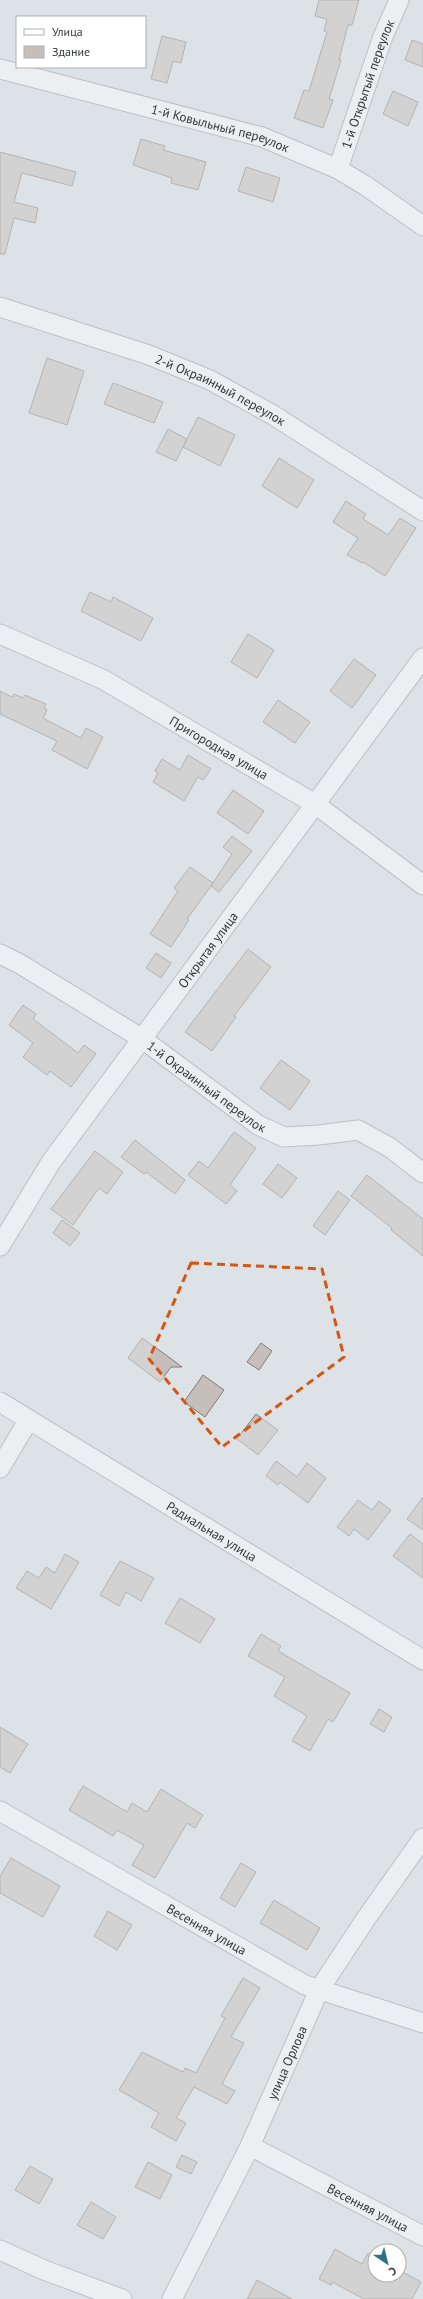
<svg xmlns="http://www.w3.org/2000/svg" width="423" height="2299" viewBox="0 0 423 2299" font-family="'PT Sans',sans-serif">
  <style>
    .building { fill: #c5bebb; stroke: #827b79 }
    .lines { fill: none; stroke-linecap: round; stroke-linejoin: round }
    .street-casing { stroke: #93999d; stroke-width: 21 }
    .street { stroke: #fff; stroke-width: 19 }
    .marked { fill: none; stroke: #d65610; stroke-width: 3; stroke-dasharray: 8 5; stroke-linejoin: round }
    .labels { text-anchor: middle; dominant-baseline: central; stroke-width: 3; stroke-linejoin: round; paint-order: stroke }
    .street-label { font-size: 13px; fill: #333637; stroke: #fff }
  </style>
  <rect width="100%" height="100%" fill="#dce2e6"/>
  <path class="building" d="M319,0H359L352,25H348L339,60H341L329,99L333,100L323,128L294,118L304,90L309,91L327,32L324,31L327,19L315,16Z
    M162,36L186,42L181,63L173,61L167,83L151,79Z
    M412,40L423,44V67L405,60Z
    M393,91L418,102L408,126L383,114Z
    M141,139L165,146L163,150L206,162L198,190L171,183L172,178L133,165Z
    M0,152L76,172L72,186L22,173L14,202L38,208L35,223L14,218L5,254H0Z
    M246,167L280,178L273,202L238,191Z
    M47,358L84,371L67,425L29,413Z
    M113,383L163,402L154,423L104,404Z
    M198,417L235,435L220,466L183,447Z
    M168,429L187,439L176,461L156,452Z
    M279,458L314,480L297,508L262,486Z
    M346,501L366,514L363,519L388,535L400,518L416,528L385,576L363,562L362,563L347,555L358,538L333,522Z
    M90,592L111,602L113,597L153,618L141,641L81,611Z
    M248,634L274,650L257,678L231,662Z
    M354,659L376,675L352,708L330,691Z
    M0,691L12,697L14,694L23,698L25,695L46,704L44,708L47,710L43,718L81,738L86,728L103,737L87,769L52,750L57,741L0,714Z
    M278,700L310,722L295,743L263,722Z
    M188,755L211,769L203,780L198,777L184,801L153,782L158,773L155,771L162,759L180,770Z
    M233,790L264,811L248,834L217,813Z
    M232,836L252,851L219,892L211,886L232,854L223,847Z
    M190,867L213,883L187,919L189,920L171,947L150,934L178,891L174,888Z
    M248,949L271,967L234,1016L236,1017L212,1051L185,1032Z
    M156,953L171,963L161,978L146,968Z
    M23,1005L36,1014L33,1019L78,1053L84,1045L96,1054L71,1087L50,1071L47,1075L23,1057L33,1043L9,1025Z
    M281,1060L310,1081L290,1110L260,1088Z
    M234,1132L256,1148L230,1185L237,1191L226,1204L188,1175L199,1161L208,1168Z
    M135,1140L185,1180L175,1194L146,1172L144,1174L121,1157Z
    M95,1151L123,1172L107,1194L99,1188L73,1225L51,1209Z
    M278,1164L297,1178L282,1198L263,1184Z
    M367,1175L423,1219V1256L391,1230L392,1228L351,1196Z
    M338,1191L350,1200L325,1235L313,1226Z
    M62,1220L80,1233L70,1246L53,1233Z
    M142,1338L166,1355L182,1367H171L160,1382L128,1358Z
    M261,1343L272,1351L259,1370L247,1362Z
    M203,1375L224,1390L205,1417L184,1402Z
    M256,1414L278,1430L258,1455L237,1439Z
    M276,1461L297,1477L307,1463L326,1478L308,1503L280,1482L278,1485L266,1476Z
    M423,1497V1530L407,1519Z
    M358,1500L372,1510L379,1501L391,1510L368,1540L354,1529L349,1536L337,1527Z
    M410,1534L423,1544V1578L393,1556Z
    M65,1554L79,1562L51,1609L16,1588L27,1571L39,1578L46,1567L55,1573Z
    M120,1561L154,1578L141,1601L126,1592L119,1606L100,1595Z
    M180,1598L215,1619L200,1643L165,1623Z
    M261,1634L281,1646L278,1651L350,1693L333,1722L328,1719L310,1751L292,1741L307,1716L274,1696L285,1677L248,1656Z
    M379,1709L392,1717L384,1732L370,1724Z
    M0,1727L28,1744L10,1773L0,1767Z
    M83,1786L127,1812L132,1803L147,1812L161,1789L203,1815L195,1828L187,1823L155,1878L132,1865L144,1845L117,1830L113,1836L69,1810Z
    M11,1858L60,1886L43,1917L0,1893V1876Z
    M241,1863L256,1872L235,1907L220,1898Z
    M274,1900L320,1928L307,1950L260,1923Z
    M108,1911L132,1925L117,1950L94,1936Z
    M243,1978L260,1988L231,2037L244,2043L222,2084L235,2091L227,2104L194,2087L176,2118L186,2123L176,2141L151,2127L159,2113L119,2090L142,2052L183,2072L185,2068L196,2073L225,2018L221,2016Z
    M182,2155L197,2162L191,2174L176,2167Z
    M148,2162L172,2175L160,2199L135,2187Z
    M30,2166L53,2179L39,2204L15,2190Z
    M91,2202L116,2217L103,2239L77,2225Z
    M335,2249L362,2264L368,2253L375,2257V2275H399V2270L421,2282L412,2299H364L332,2282L331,2285L319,2279Z
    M257,2280L292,2299H247Z"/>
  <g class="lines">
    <defs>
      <g id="street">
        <path id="s1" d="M0,69L262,137L338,169L366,186L423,226"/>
        <path id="s2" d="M338,169L382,39L399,0"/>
        <path id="s3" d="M0,307L149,355L210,380L273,415L423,511"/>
        <path id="s4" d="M0,634L104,680L315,804L423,885"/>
        <path id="s5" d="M0,954L20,964L141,1038L258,1125L284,1137L319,1135L358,1130L389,1147L423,1173"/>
        <path id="s6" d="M0,1246L51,1162L423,658"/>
        <path id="s7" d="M0,1402L423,1660"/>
        <path d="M0,1468L28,1421"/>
        <path id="s8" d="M0,1811L305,1985L423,2023"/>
        <path id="s9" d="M250,2146L423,2236"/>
        <path d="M0,2250L44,2270L122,2299"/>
        <path id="s10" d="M172,2299L250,2146L319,1990L365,1920L423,1838"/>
      </g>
    </defs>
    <use href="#street" class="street-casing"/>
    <use href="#street" class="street"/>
  </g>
  <path d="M0 0H423V2299H0ZM191,1263L322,1269L344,1357L222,1447L149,1359Z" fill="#dce2e6" fill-opacity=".55" fill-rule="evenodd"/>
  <path class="marked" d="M191,1263L322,1269L344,1357L222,1447L149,1359Z"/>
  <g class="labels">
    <g class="street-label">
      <text stroke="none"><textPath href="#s2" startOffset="90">1-й Открытый переулок</textPath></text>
      <text stroke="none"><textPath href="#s1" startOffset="228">1-й Ковыльный переулок</textPath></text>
      <text stroke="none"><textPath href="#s3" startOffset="236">2-й Окраинный переулок</textPath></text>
      <text stroke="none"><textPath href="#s4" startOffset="247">Пригородная улица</textPath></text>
      <text stroke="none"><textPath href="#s6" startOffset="362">Открытая улица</textPath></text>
      <text stroke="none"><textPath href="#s5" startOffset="246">1-й Окраинный переулок</textPath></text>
      <text stroke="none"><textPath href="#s7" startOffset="248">Радиальная улица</textPath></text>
      <text stroke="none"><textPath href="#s8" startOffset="238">Весенняя улица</textPath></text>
      <text stroke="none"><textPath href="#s10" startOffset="263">улица Орлова</textPath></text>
      <text stroke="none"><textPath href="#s9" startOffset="133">Весенняя улица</textPath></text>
    </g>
  </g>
  <rect x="16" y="16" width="130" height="52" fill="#ffffff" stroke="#adafaf"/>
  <rect x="24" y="29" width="20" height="6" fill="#ffffff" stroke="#adafaf"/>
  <text x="52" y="36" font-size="12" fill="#333637">Улица</text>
  <rect x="24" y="46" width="20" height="12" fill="#c5bebb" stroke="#adafaf"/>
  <text x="52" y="56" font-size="12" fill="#333637">Здание</text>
  <g transform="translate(387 2263) rotate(145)"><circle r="19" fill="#ffffff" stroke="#adafaf"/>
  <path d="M0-3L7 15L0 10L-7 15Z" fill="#316f84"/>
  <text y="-6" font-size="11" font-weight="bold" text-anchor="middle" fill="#333637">С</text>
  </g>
</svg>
